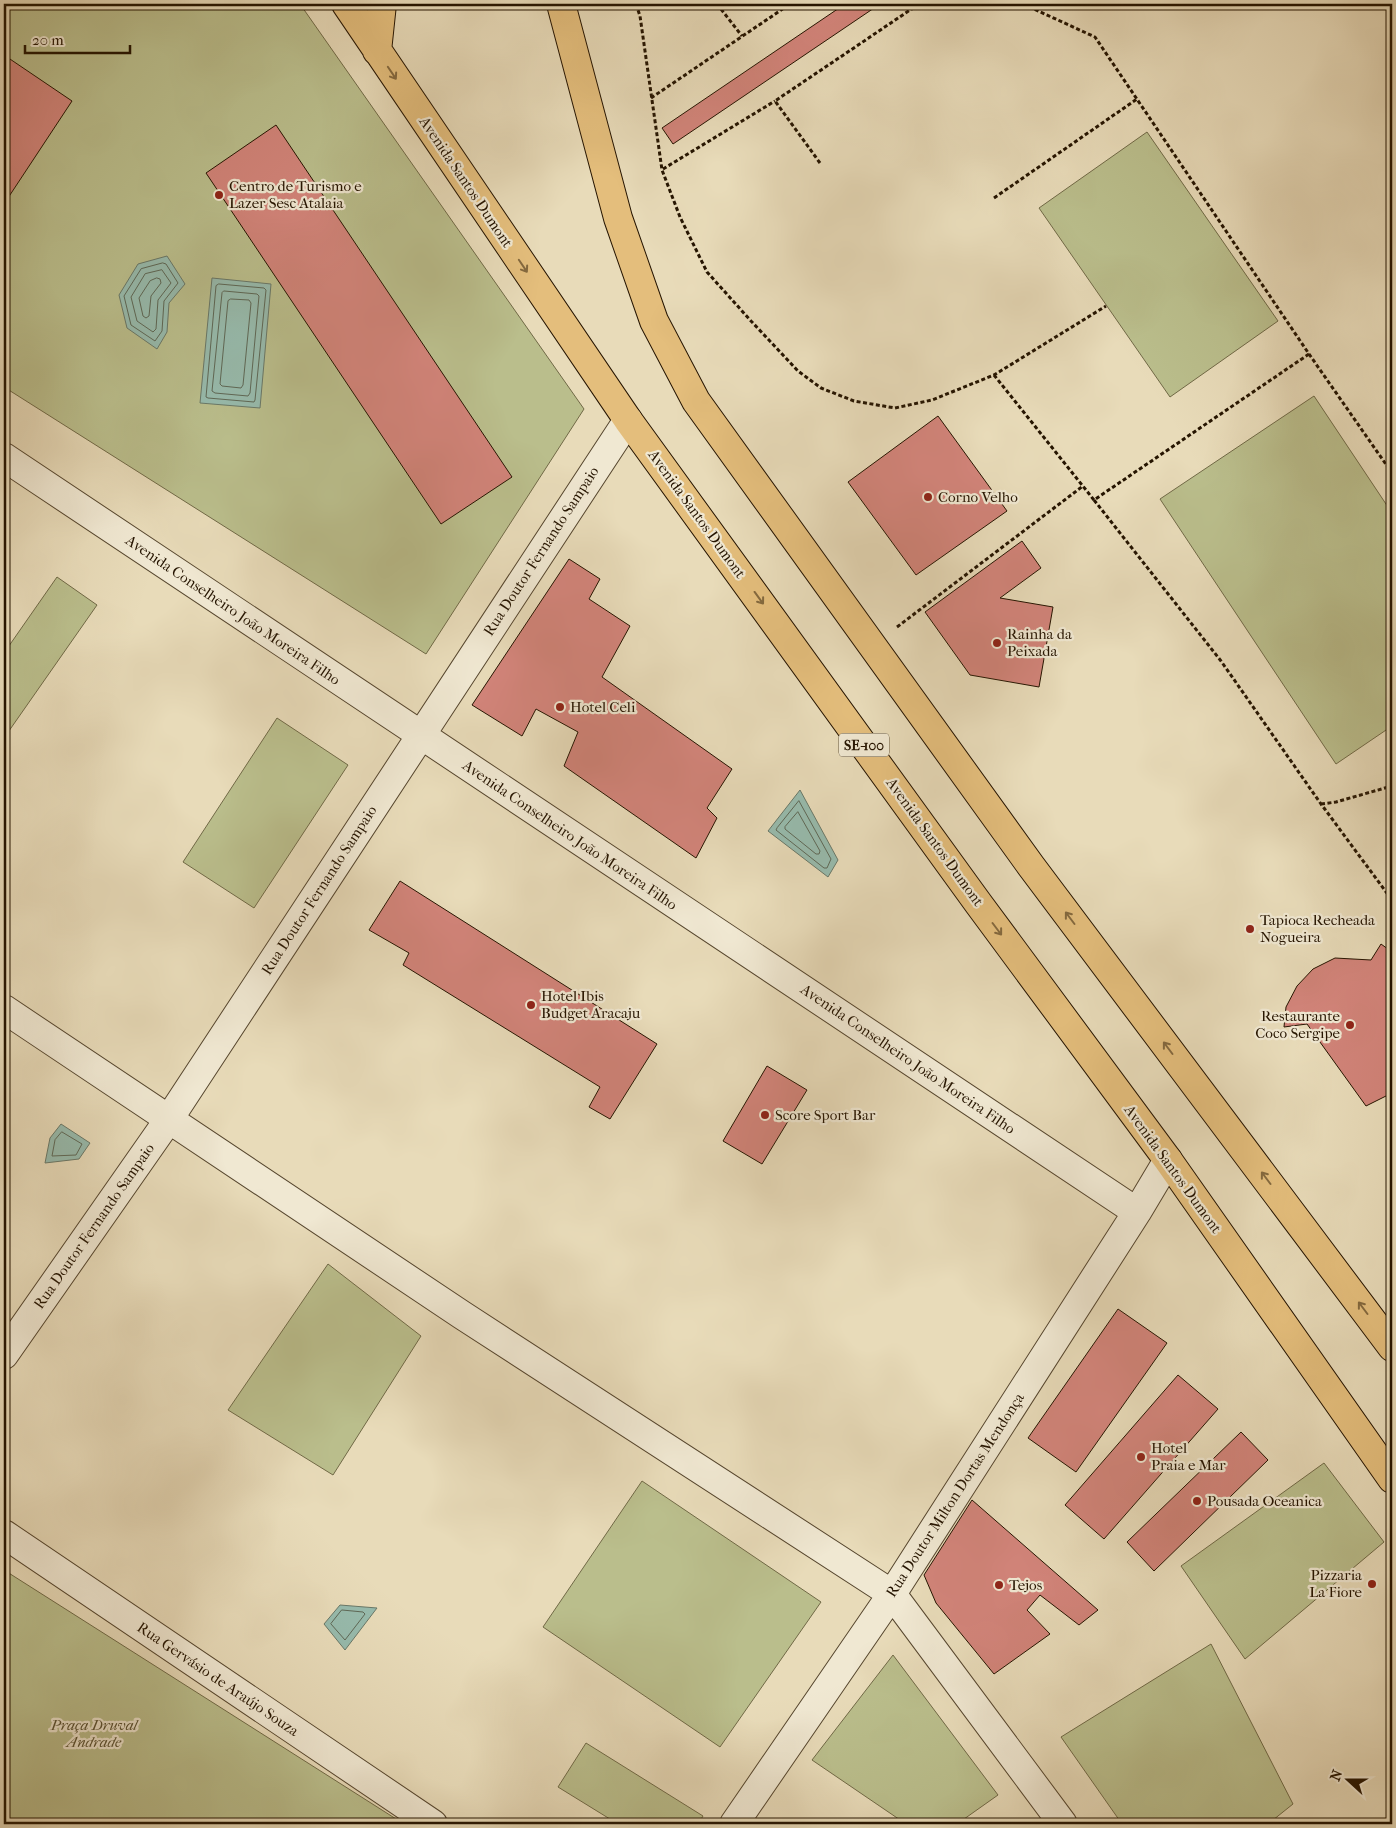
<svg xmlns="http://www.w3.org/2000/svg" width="1396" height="1828" viewBox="0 0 1396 1828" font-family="'IM FELL French Canon',serif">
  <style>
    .green { fill: #babe8c; stroke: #706946 }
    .water { fill: #97bbad; stroke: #697868 }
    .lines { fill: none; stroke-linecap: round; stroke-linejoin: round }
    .shore { stroke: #5e6856; stroke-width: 1 }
    .building { fill: #d2847a; stroke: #251400 }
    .street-casing { stroke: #56462e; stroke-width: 30 }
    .primary-casing { stroke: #251400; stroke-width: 30 }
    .path { stroke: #251400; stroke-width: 3; stroke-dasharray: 4 2.5; stroke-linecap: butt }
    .street { stroke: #f0e8d2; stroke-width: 28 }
    .primary { stroke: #e4be7c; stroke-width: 28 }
    .oneway { stroke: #84693e }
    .poi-dot { fill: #8f2418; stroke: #f0e8d2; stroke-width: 2 }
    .labels { text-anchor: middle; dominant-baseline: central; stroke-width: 4.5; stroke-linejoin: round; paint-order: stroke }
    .shield { fill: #f0e8d2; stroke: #62543f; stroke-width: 1 }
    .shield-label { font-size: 14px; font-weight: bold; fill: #251400 }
    .street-label { font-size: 15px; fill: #251400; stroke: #f0e8d2 }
    .poi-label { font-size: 15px; fill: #251400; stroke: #f0e8d2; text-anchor: start }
    .park-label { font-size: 15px; font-style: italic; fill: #595031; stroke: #f0e8d2 }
  </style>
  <rect width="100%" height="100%" fill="#e8dbb9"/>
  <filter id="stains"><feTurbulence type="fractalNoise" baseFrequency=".004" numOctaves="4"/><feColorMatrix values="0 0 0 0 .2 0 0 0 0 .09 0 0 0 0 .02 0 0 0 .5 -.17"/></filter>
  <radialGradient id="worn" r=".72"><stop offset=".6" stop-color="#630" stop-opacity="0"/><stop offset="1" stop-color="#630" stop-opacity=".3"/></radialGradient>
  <path class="green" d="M4,4H300L584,409L426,654L4,387Z
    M1147,132L1278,321L1170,397L1039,208Z
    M1314,396L1392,513V726L1336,764L1160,499Z
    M57,577L97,605L4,738V653Z
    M277,718L348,765L254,908L183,862Z
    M328,1264L421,1336L333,1475L228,1410Z
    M1324,1463L1384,1542L1245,1659L1181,1566Z
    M642,1481L821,1602L720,1747L543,1627Z
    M4,1570L404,1824H4Z
    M1211,1644L1293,1804L1268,1824H1122L1061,1737Z
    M893,1655L998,1795L957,1824H906L812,1760Z
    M586,1743L703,1816L698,1824H618L558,1787Z"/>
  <path class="water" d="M167,256L185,284L169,303L167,332L157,349L127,328L119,295L138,264Z
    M212,278L271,284L260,408L200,403Z
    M800,790L838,860L828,877L768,831Z
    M61,1124L90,1143L79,1159L45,1163L50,1138Z
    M340,1605L377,1608L345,1650L324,1624Z"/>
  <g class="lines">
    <path class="shore" d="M163,263L166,264L178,283L164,301L162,331L155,341L131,325L124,296L141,269Z
      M162,270L171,283L158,300L156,329L153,332L137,321L131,297L145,274Z
      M157,278L160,279L161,283L151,296L149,316L146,318L143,316L139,298L150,281Z
      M219,284L264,288L266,290L255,400L254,402L208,398L206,397L216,286Z
      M224,291L257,294L259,296L250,393L248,396L215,393L212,391L222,293Z
      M231,299L249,300L251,303L243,385L241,388L222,386L220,384L228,301Z
      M799,801L831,859L827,868H824L776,830L777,828Z
      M798,812L820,851L819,854H816L785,829V827Z
      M62,1132L82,1144L76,1155L52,1156L55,1140Z
      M342,1610L363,1612L365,1614L345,1640L331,1624Z"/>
  </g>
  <path class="building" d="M845,4H880L673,144L662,128Z
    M4,55L72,101L4,204Z
    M276,125L512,477L441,524L206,173Z
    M938,416L1007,511L916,575L848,482Z
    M1022,541L1041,568L1000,598L1053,607L1039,687L970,675L925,612Z
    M569,559L600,579L589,599L630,626L602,677L732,769L707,808L717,818L696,858L564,766L578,732L536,709L522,736L472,705Z
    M400,881L657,1044L610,1119L589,1107L600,1087L403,965L409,953L369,930Z
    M1381,944L1392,952V1093L1366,1106L1307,1024L1284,1027L1286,1007L1297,986L1313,969L1335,958L1371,960Z
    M767,1066L807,1090L762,1164L723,1141Z
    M1118,1309L1167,1343L1076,1472L1028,1438Z
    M1178,1375L1218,1409L1104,1539L1065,1505Z
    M1241,1432L1268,1460L1154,1571L1127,1542Z
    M972,1500L1098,1610L1079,1625L1040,1595L1027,1610L1050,1634L994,1674L936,1603L924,1575Z"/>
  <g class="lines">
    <defs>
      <path id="street" d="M4,457L1137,1212
        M4,1009L462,1315L892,1594L1063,1824
        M4,1355L169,1119L628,420
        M4,1534L433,1824
        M734,1824L892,1594L1137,1212L1168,1160"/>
      <path id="primary" d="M346,4L628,420L978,903L1168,1160L1392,1479
        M561,4L618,218L654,321L696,401L1031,866L1392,1347
        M377,51L382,4"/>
    </defs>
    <use href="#street" class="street-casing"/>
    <use href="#primary" class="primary-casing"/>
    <path class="path" d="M636,4L640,16L662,170L680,217L707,272L751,321L798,371L821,388L854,401L895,408L932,400L994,375L1106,306
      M717,4L742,36
      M1023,4L1095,37L1309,354L1392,473
      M651,98L790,4
      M820,163L775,101L919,4
      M663,169L775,101
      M994,198L1137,99
      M1309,354L1094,500L1221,661L1321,804L1392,900
      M994,375L1094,500
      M897,627L1083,486
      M1321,804L1336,802L1392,786"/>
    <use href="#street" class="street"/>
    <use href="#primary" class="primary"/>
  </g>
  <defs><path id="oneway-shaft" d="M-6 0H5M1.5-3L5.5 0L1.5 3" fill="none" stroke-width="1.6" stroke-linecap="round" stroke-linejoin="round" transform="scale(1.25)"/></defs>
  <g class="oneway">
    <use href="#oneway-shaft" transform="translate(392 73) rotate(56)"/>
    <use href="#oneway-shaft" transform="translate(523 266) rotate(56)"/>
    <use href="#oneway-shaft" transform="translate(759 598) rotate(54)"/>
    <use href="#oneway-shaft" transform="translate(1070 918) rotate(-127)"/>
    <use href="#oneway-shaft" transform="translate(997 929) rotate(53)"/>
    <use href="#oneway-shaft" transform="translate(1168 1048) rotate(-127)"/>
    <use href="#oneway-shaft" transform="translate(1266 1178) rotate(-127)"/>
    <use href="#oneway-shaft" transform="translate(1363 1308) rotate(-127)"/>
  </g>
  <g class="poi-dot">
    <circle cx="219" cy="195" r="5"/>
    <circle cx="928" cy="497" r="5"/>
    <circle cx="997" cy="643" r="5"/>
    <circle cx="560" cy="707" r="5"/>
    <circle cx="1250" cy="929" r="5"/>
    <circle cx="531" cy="1005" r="5"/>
    <circle cx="1350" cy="1025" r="5"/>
    <circle cx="765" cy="1115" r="5"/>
    <circle cx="1141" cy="1457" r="5"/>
    <circle cx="1197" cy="1501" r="5"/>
    <circle cx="1372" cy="1584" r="5"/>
    <circle cx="999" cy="1585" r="5"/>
  </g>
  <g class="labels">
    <rect class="shield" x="839" y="733.5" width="50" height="23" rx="4"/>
    <g class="shield-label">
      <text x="864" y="745">SE-100</text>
    </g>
    <g class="street-label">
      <text transform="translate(466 182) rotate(56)">Avenida Santos Dumont</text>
      <text transform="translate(697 514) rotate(54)">Avenida Santos Dumont</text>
      <text transform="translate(541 551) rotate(-57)">Rua Doutor Fernando Sampaio</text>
      <text transform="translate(233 610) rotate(34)">Avenida Conselheiro João Moreira Filho</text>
      <text transform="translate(570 835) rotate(34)">Avenida Conselheiro João Moreira Filho</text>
      <text transform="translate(935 842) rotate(54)">Avenida Santos Dumont</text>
      <text transform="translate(319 890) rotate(-57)">Rua Doutor Fernando Sampaio</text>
      <text transform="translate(908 1059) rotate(34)">Avenida Conselheiro João Moreira Filho</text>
      <text transform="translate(1173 1169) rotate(54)">Avenida Santos Dumont</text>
      <text transform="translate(94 1226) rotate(-55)">Rua Doutor Fernando Sampaio</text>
      <text transform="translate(955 1495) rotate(-57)">Rua Doutor Milton Dortas Mendonça</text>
      <text transform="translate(218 1679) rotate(34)">Rua Gervásio de Araújo Souza</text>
    </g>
    <g class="poi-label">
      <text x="229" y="186">Centro de Turismo e<tspan x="229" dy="17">Lazer Sesc Atalaia</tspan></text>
      <text x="938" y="497">Corno Velho</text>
      <text x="1007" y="634">Rainha da<tspan x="1007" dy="17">Peixada</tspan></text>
      <text x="570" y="707">Hotel Celi</text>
      <text x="1260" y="920">Tapioca Recheada<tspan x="1260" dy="17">Nogueira</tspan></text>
      <text x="541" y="996">Hotel Ibis<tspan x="541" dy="17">Budget Aracaju</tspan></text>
      <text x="1340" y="1016" text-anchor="end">Restaurante<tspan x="1340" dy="17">Coco Sergipe</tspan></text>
      <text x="775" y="1115">Score Sport Bar</text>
      <text x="1151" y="1448">Hotel<tspan x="1151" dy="17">Praia e Mar</tspan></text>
      <text x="1207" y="1501">Pousada Oceanica</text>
      <text x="1362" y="1575" text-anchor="end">Pizzaria<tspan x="1362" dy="17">La Fiore</tspan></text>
      <text x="1009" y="1585">Tejos</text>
    </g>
    <g class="park-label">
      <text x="94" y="1725">Praça Druval<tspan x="94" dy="17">Andrade</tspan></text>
    </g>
  </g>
  <rect width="1396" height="1828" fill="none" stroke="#e8dbb9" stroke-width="20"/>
  <rect x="5" y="5" width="1386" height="1818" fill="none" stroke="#251400" stroke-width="2.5"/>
  <rect x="10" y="10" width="1376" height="1808" fill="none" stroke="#251400"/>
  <g transform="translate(1348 1780) rotate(291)" stroke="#f0e8d2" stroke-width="4" paint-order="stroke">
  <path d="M0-4L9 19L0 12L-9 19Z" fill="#251400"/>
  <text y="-8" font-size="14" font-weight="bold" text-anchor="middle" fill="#251400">N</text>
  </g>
  <path d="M25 45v8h105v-8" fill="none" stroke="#251400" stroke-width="2.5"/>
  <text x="32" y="45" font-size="15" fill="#251400" stroke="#f0e8d2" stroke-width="4" paint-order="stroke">20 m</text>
  <rect width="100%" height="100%" filter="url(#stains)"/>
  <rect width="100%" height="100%" fill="url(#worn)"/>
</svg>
